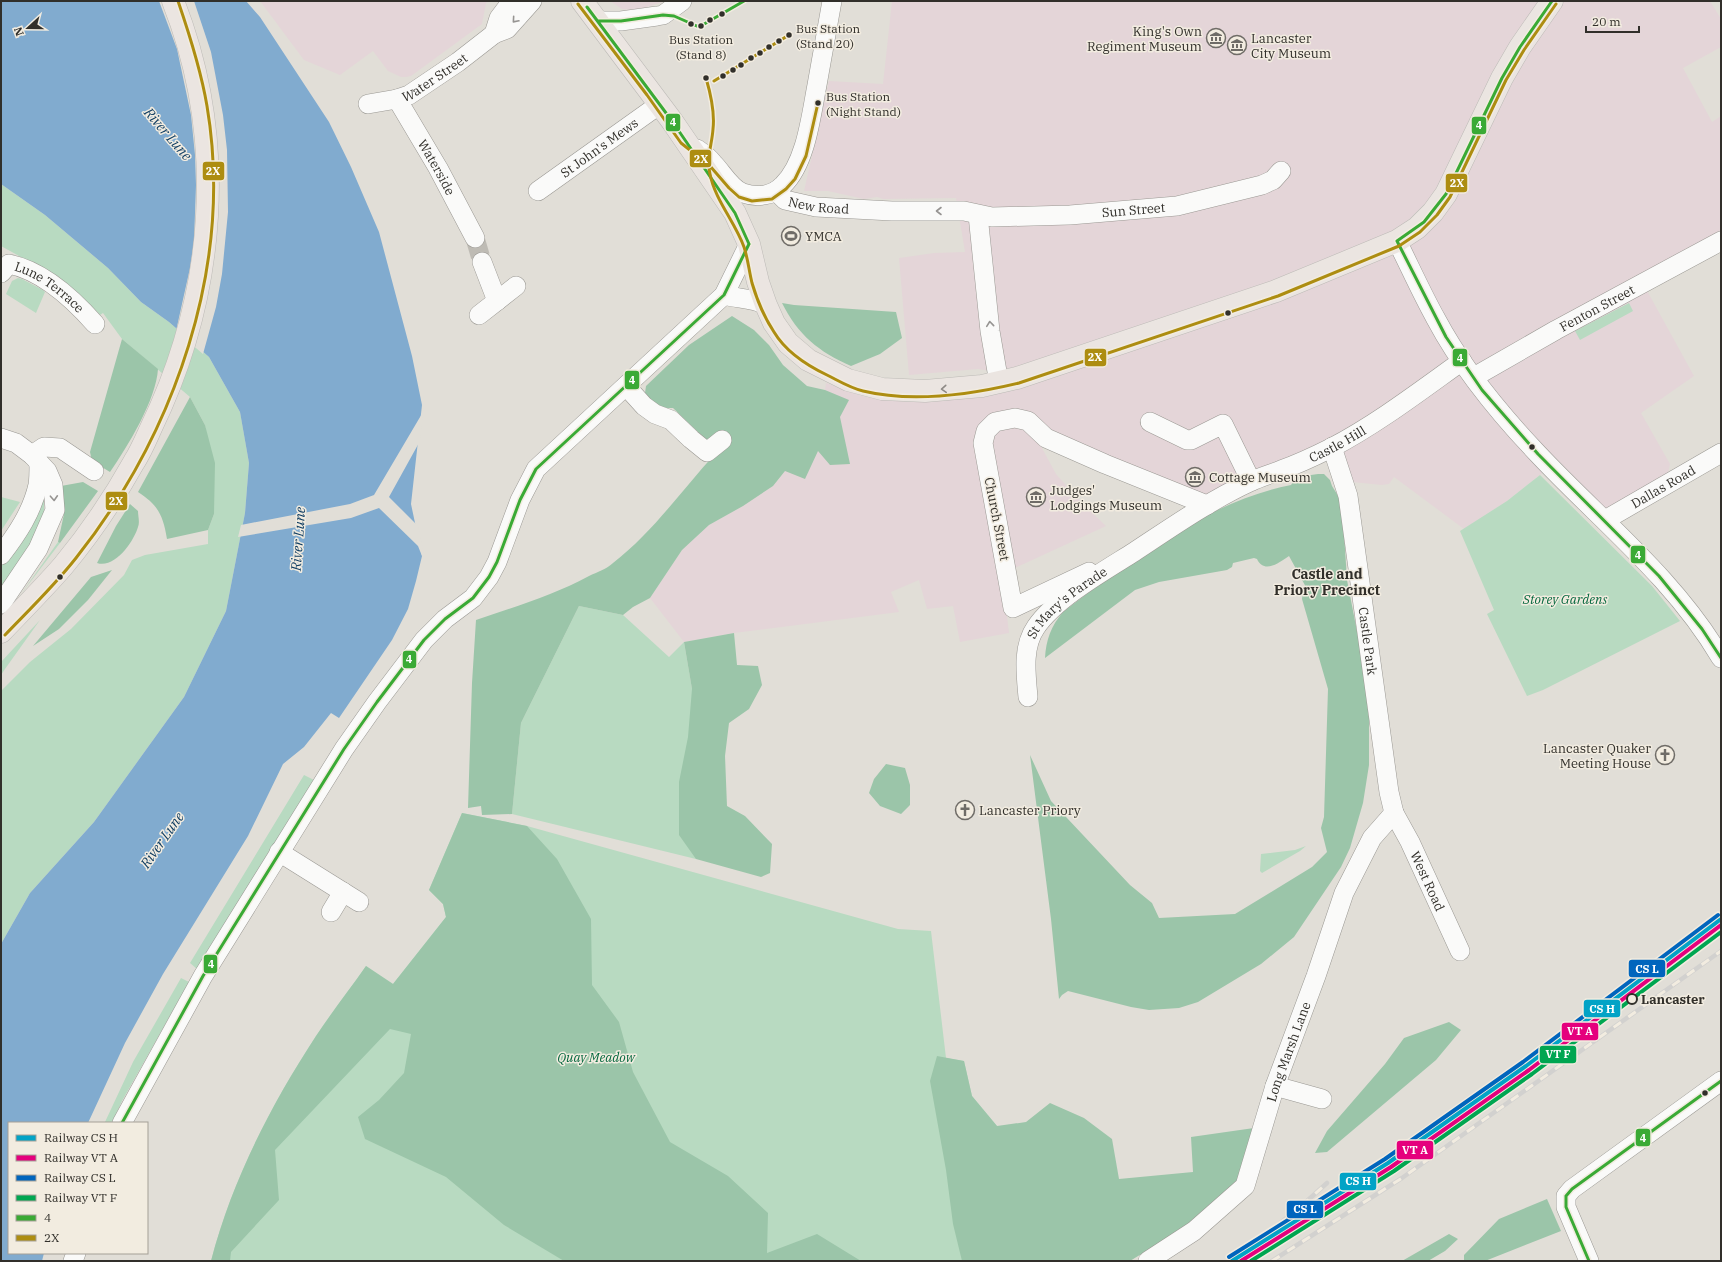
<svg xmlns="http://www.w3.org/2000/svg" width="1722" height="1262" viewBox="0 0 1722 1262" font-family="'IBM Plex Serif',serif">
  <style>
    .commercial { fill: #e4d5d8 }
    .green { fill: #b8dac1 }
    .forest { fill: #9bc5a9 }
    .water { fill: #81abcf }
    .pier { fill: #e1ded7 }
    .lines { fill: none; stroke-linecap: round; stroke-linejoin: round }
    .minor-tunnel { stroke: #bebbb4; stroke-width: 19; stroke-dasharray: 19 10; stroke-linecap: butt }
    .minor-casing { stroke: #9a9893; stroke-width: 20 }
    .major-casing { stroke: #bcbab6; stroke-width: 23 }
    .minor { stroke: #fafaf9; stroke-width: 19 }
    .major { stroke: #ebe5e1; stroke-width: 22 }
    .rail-casing { stroke: #d2d1cf; stroke-width: 4.5 }
    .rail { stroke: #f2ece0; stroke-width: 3; stroke-dasharray: 9; stroke-linecap: butt }
    .bus-1-casing { stroke: #f2ece0; stroke-width: 6 }
    .bus-2-casing { stroke: #f2ece0; stroke-width: 6 }
    .bus-1 { stroke: #3aaa35; stroke-width: 3 }
    .bus-2 { stroke: #ad8d11; stroke-width: 3 }
    .rail-1-casing { stroke: #f2ece0; stroke-width: 7 }
    .rail-2-casing { stroke: #f2ece0; stroke-width: 7 }
    .rail-3-casing { stroke: #f2ece0; stroke-width: 7 }
    .rail-4-casing { stroke: #f2ece0; stroke-width: 7 }
    .rail-1 { stroke: #02a3c6; stroke-width: 4 }
    .rail-2 { stroke: #e5007d; stroke-width: 4 }
    .rail-3 { stroke: #0065bd; stroke-width: 4 }
    .rail-4 { stroke: #00a651; stroke-width: 4 }
    .oneway { stroke: #969492 }
    .oneway2 { stroke: #8e8a86 }
    .bus-dot { fill: #312f2a; stroke: #f2ece0; stroke-width: 1.5 }
    .stop-dot { fill: #f2ece0; stroke: #312f2a; stroke-width: 2 }
    .labels { text-anchor: middle; dominant-baseline: central; stroke-width: 3; stroke-linejoin: round; paint-order: stroke }
    .bus-label { font-size: 12px; fill: #312f2a; stroke: #f2ece0; text-anchor: start }
    .poi-label { font-size: 13px; fill: #312f2a; stroke: #f2ece0; text-anchor: start }
    .street-label { font-size: 13px; fill: #312f2a; stroke: #f2ece0 }
    .park-label { font-size: 13px; font-style: italic; fill: #05683e; stroke: #f2ece0 }
    .stop-label { font-size: 13px; font-weight: bold; fill: #312f2a; stroke: #f2ece0; text-anchor: start }
    .water-label { font-size: 14px; font-style: italic; fill: #0f3d62; stroke: #f2ece0 }
    .neighbourhood-label { font-size: 14px; font-weight: bold; fill: #312f2a; stroke: #f2ece0 }
    .line-badge { stroke: #f2ece0; stroke-width: 1.5 }
    .badge-label { font-size: 11px; text-anchor: middle; font-weight: bold; fill: #fff }
  </style>
  <rect width="100%" height="100%" fill="#e1ded7"/>
  <path class="commercial" d="M260,1H489L486,3L482,24L411,76L406,77H401L388,71L373,51L340,75L304,60Z
    M610,1H666L644,8L632,10L622,9Z
    M892,1H1710L1721,19V47L1683,68L1712,122L1721,116V247L1645,287L1694,376L1641,413L1670,464L1668,473L1605,510L1554,460L1540,475L1507,501L1464,529L1394,477L1389,484L1382,485L1352,482L1334,438L1206,498L1036,437L1056,474L1080,501L1106,526L1002,574L1009,633L960,642L953,606L927,609L919,580L891,592L899,612L734,633L684,642L650,598L682,550L709,525L743,506L773,486L779,479L785,471L825,390L826,383L859,395L875,399L909,402L939,401L1022,383L1011,374L978,369L909,375L899,258L934,253L965,252L956,198L883,199L877,197L864,199L828,191H804L829,81L883,84Z"/>
  <path class="green" d="M1,184L45,215L108,268L141,302L169,322L209,357L240,412L249,463L245,513L226,611L184,697L94,822L30,893L1,944V691L30,662L71,629L124,575L132,560L145,555L208,544V530L214,514L205,425L190,397L122,339L103,313L100,315C72,284 37,266 1,246Z
    M18,278L22,279L43,290L45,292L36,313L6,294L12,281Z
    M1629,303L1633,311L1580,340L1575,331Z
    M1540,475L1652,586L1680,621L1543,690L1527,696L1487,614L1494,610L1460,531L1507,501Z
    M1,497L20,502L1,531Z
    M39,499L44,501V519L31,546L1,594V563Z
    M58,542L60,543L21,594Z
    M579,606L623,615L669,657L684,642L692,689L696,859L512,814L521,723Z
    M40,620L5,669L1,675V662Z
    M304,775L314,780L197,969L190,963Z
    M462,813L527,826L898,929L931,931L946,1058L964,1061L972,1096L997,1126L1041,1261H211C232,1180 271,1105 316,1036C332,1012 350,989 366,966L393,984L446,917L443,904L429,890Z
    M1306,846L1300,851L1262,873L1260,871L1261,854L1295,850Z
    M181,978L189,982L122,1101L112,1123L105,1122L133,1062Z"/>
  <path class="forest" d="M782,303L794,305L896,312L902,338L880,354L851,366C819,352 798,335 782,303Z
    M732,316L754,330L769,345L783,365L807,386L825,390L849,400L840,417L850,464L830,465L818,451L805,479L785,471L773,486L743,506L709,525L682,550L650,598L633,607L623,615L579,606L521,723L512,814L482,815L481,806L468,808L472,683L476,620C514,607 554,595 589,576C597,572 607,569 613,563C653,532 681,491 715,454L703,437L673,408C657,408 655,406 645,393L646,386L689,345Z
    M122,339L158,369C156,400 128,446 110,472L92,461L90,452Z
    M190,397L205,425L215,463L214,514L208,530L167,539C163,515 158,505 138,492Z
    M1318,474H1324L1330,480L1332,486L1342,502L1347,580L1362,657L1369,718V765L1363,803L1350,848L1341,867L1294,937L1261,964L1198,1002L1179,1008L1149,1010L1131,1007L1068,991L1062,995L1059,999L1051,919L1030,755L1051,801L1130,885L1152,903L1159,918L1235,914L1312,867L1327,852L1321,828L1324,817L1328,689L1302,599L1303,592L1307,589L1289,556C1279,563 1264,574 1257,559L1254,558L1233,563L1232,567L1227,570L1159,582L1135,590L1045,658C1046,640 1051,626 1063,612C1130,561 1206,502 1291,485L1297,477Z
    M83,482L98,491L60,543L58,542L64,514L61,486Z
    M130,504L138,511C138,516 140,522 138,527C134,541 115,569 97,563L116,526Z
    M112,570L88,600L59,629L33,646L91,577Z
    M734,633L737,665L758,666L762,685L749,709L729,723L725,756L727,806L745,816L772,844L770,873L761,877L696,859L679,835V782L688,737L692,689L684,642Z
    M886,764L905,768L910,785V805L901,814L880,806L869,793L874,779Z
    M462,813L527,826L557,859L591,919L592,985L619,1022L633,1072L670,1142L728,1176L768,1213L767,1253L817,1234L861,1261H564L504,1225L446,1177L365,1139L358,1117L379,1100L404,1073L411,1034L390,1029L275,1150L279,1200L231,1252L230,1261H211C232,1180 271,1105 316,1036C332,1012 350,989 366,966L393,984L446,917L443,904L429,890Z
    M1449,1022L1461,1030L1436,1060L1327,1152L1315,1153L1327,1131L1385,1064L1404,1038Z
    M937,1056L964,1061L972,1096L997,1126L1026,1122L1050,1103L1084,1118L1112,1139L1119,1179L1193,1172L1191,1137L1254,1128L1244,1174L1188,1225L1130,1261H962L953,1224L946,1170L930,1081Z
    M1547,1199L1561,1231L1485,1261H1464V1255L1499,1219Z
    M1449,1234L1458,1239L1445,1251L1428,1261H1402Z"/>
  <path class="water" d="M1,1H246L260,17L329,122L351,167L379,232L412,356L422,405L411,504L422,556L416,581L408,609L392,640L339,718L331,713L304,747L283,764L248,836L163,974L125,1043L88,1123H9V1253H44L42,1261H1V944L30,893L94,822L184,697L226,611L245,513L249,463L240,412L209,357L169,322L141,302L108,268L45,215L1,184Z"/>
  <path class="pier" d="M159,1H194L211,52L223,115L227,150L228,212L222,274L216,307L203,354L176,331L190,268L194,241L196,185L195,155L191,115L177,49Z
    M422,405H424L420,441L389,497L418,526L424,554L422,556L418,546L379,508L351,518L238,537L241,525L350,504L374,495L423,412Z"/>
  <g class="lines">
    <path class="minor-tunnel" d="M475,238L482,262"/>
    <defs>
      <g id="minor">
        <path d="M598,21H621L657,16L663,15L682,1"/>
        <path d="M494,34L499,18L512,1"/>
        <path id="s1" d="M397,99L438,168L475,238"/>
        <path id="s2" d="M368,104L397,99L409,95L458,62L494,34L507,29L532,1"/>
        <path d="M697,149C703,153 709,158 713,163C722,172 731,189 743,193C757,198 773,196 783,185C806,163 811,116 817,85C822,57 827,29 832,1"/>
        <path id="s3" d="M538,191L660,104"/>
        <path id="s4" d="M776,191L785,200L816,207L892,211H964L992,217L1070,215L1177,206L1262,185L1273,180L1281,171"/>
        <path d="M978,215L990,331L999,383"/>
        <path d="M1397,241C1410,267 1422,294 1436,319C1462,368 1500,414 1538,454C1601,521 1674,578 1721,658"/>
        <path d="M482,262L497,301"/>
        <path id="s5" d="M1,273L9,264C43,271 73,299 95,324"/>
        <path d="M724,295C738,299 753,298 766,305"/>
        <path d="M479,315L516,286"/>
        <path id="s6" d="M1474,377L1556,330L1721,241"/>
        <path d="M626,386L644,406L655,414L671,420L691,439L707,452L722,440"/>
        <path d="M1150,422L1187,440H1191L1223,424L1251,481"/>
        <path d="M1,438L16,443L32,455L47,471L53,485L55,510L38,549L1,604"/>
        <path id="s7" d="M1332,447L1348,496L1389,792L1394,813L1410,842L1460,951"/>
        <path d="M32,455L44,447L60,448L94,471"/>
        <path id="s8" d="M1605,520L1721,453"/>
        <path d="M1,555C17,534 32,512 38,485C39,479 39,470 39,463"/>
        <path d="M1089,572L1013,608L983,443L986,431L995,422L1015,418L1028,421L1046,438L1105,464L1207,505"/>
        <path id="s9" d="M1028,697C1026,674 1022,647 1036,627C1056,598 1104,571 1134,552C1172,527 1209,501 1250,482C1260,477 1271,474 1281,470C1298,464 1315,456 1331,448C1377,424 1420,391 1462,361"/>
        <path d="M279,852L359,902"/>
        <path d="M331,912L343,892"/>
        <path d="M1275,1086L1322,1099"/>
        <path d="M122,1123L203,976L344,749L377,702L424,640L445,619L473,598L489,577L497,562L520,500L536,469L724,295L749,244"/>
        <path d="M73,1261L76,1253"/>
        <path id="s10" d="M1148,1261L1194,1231L1245,1186L1275,1086L1316,976L1344,893L1372,838L1394,813"/>
        <path d="M1589,1261L1566,1207V1196L1572,1189L1721,1081"/>
      </g>
      <path id="major" d="M582,1L672,121L735,213L749,244L758,282L766,305L774,323L788,343L808,360L848,380L882,389L925,391L982,386L1017,378L1276,291L1397,241L1417,228L1433,212L1446,194L1502,78L1520,47L1552,1
        M1,632C22,610 43,589 63,566C88,536 115,496 134,462C141,451 146,439 151,428C216,294 228,140 173,1"/>
    </defs>
    <use href="#minor" class="minor-casing"/>
    <use href="#major" class="major-casing"/>
    <use href="#minor" class="minor"/>
    <use href="#major" class="major"/>
    <defs>
      <path id="rail" d="M1231,1261L1298,1209L1327,1183
        M1272,1261L1402,1178L1721,951"/>
    </defs>
    <use href="#rail" class="rail-casing"/>
    <use href="#rail" class="rail"/>
    <defs>
      <path id="bus-1" d="M587,7L672,121L735,213L749,244
        M598,21H621L663,15L674,16L699,27L744,1
        M1397,241L1446,337L1482,390L1538,454L1659,576L1702,629L1721,658
        M1397,241L1424,222L1446,194L1502,78L1520,47L1552,1
        M122,1123L203,976L344,749L377,702L424,640L445,619L473,598L489,577L497,562L520,500L536,469L724,295L749,244
        M1566,1196L1572,1189L1721,1081
        M1566,1196V1207L1589,1261"/>
      <path id="bus-2" d="M578,4L647,95L681,143L710,166L729,188L739,197L752,201L772,199L786,189L795,179L806,156L818,103
        M706,78C711,95 715,112 713,129C712,145 706,158 710,174C715,200 735,222 744,247C748,259 749,271 752,283C757,300 764,317 774,332C786,352 806,365 827,375C839,381 850,388 863,391C913,403 969,395 1019,383L1278,296L1399,246L1420,232L1437,215L1450,197L1506,80L1524,50L1556,4
        M714,81L789,35
        M5,635C29,610 54,586 76,558C175,433 234,266 207,106C201,70 190,36 178,1"/>
    </defs>
    <use href="#bus-1" class="bus-1-casing"/>
    <use href="#bus-2" class="bus-2-casing"/>
    <use href="#bus-1" class="bus-1"/>
    <use href="#bus-2" class="bus-2"/>
    <defs>
      <path id="rail-1" d="M1232,1261L1388,1163L1526,1066L1721,919"/>
      <path id="rail-2" d="M1241,1261L1391,1167L1529,1070L1721,925"/>
      <path id="rail-3" d="M1229,1257L1385,1159L1523,1062L1718,915"/>
      <path id="rail-4" d="M1251,1261L1394,1171L1532,1074L1721,932"/>
    </defs>
    <use href="#rail-1" class="rail-1-casing"/>
    <use href="#rail-2" class="rail-2-casing"/>
    <use href="#rail-3" class="rail-3-casing"/>
    <use href="#rail-4" class="rail-4-casing"/>
    <use href="#rail-1" class="rail-1"/>
    <use href="#rail-2" class="rail-2"/>
    <use href="#rail-3" class="rail-3"/>
    <use href="#rail-4" class="rail-4"/>
  </g>
  <defs><path id="oneway-chevron" d="M-2-3.5L2.5 0L-2 3.5" fill="none" stroke-width="1.6" stroke-linecap="round" stroke-linejoin="round"/></defs>
  <g class="oneway">
    <use href="#oneway-chevron" transform="translate(515 20) rotate(131)"/>
    <use href="#oneway-chevron" transform="translate(939 211) rotate(180)"/>
    <use href="#oneway-chevron" transform="translate(990 324) rotate(-96)"/>
    <use href="#oneway-chevron" transform="translate(54 498) rotate(87)"/>
  </g>
  <use class="oneway2" href="#oneway-chevron" transform="translate(944 389) rotate(176)"/>
  <defs>
    <symbol id="museum-ring" viewBox="-11 -11 22 22"><circle r="9.5" fill="#f2ece0" stroke="#6f6c67" stroke-width="1.5"/><path d="M0-6L6-3V-2H-6V-3ZM-5-1h2V3h-2ZM-1-1h2V3h-2ZM3-1h2V3H3ZM-6 4H6V6H-6Z" fill="#6f6c67"/></symbol>
    <symbol id="stadium-ring" viewBox="-11 -11 22 22"><circle r="9.5" fill="#f2ece0" stroke="#6f6c67" stroke-width="1.5"/><path d="M0-5a6.5 5 0 1 0 0 10a6.5 5 0 1 0 0-10ZM-3.5-1.8h7v3.6h-7Z" fill="#6f6c67"/></symbol>
    <symbol id="church-ring" viewBox="-11 -11 22 22"><circle r="9.5" fill="#f2ece0" stroke="#6f6c67" stroke-width="1.5"/><path d="M-1.2-6h2.4v3.5h3.3v2.4h-3.3V6h-2.4V-.1h-3.3v-2.4h3.3Z" fill="#6f6c67"/></symbol>
  </defs>
  <g fill-rule="evenodd">
    <use href="#museum-ring" x="1205" y="27" width="22" height="22"/>
    <use href="#museum-ring" x="1226" y="34" width="22" height="22"/>
    <use href="#stadium-ring" x="780" y="225" width="22" height="22"/>
    <use href="#museum-ring" x="1184" y="466" width="22" height="22"/>
    <use href="#museum-ring" x="1025" y="486" width="22" height="22"/>
    <use href="#church-ring" x="1654" y="744" width="22" height="22"/>
    <use href="#church-ring" x="954" y="799" width="22" height="22"/>
  </g>
  <g class="bus-dot">
    <circle cx="722" cy="14" r="3.5"/>
    <circle cx="710" cy="20" r="3.5"/>
    <circle cx="691" cy="24" r="3.5"/>
    <circle cx="701" cy="26" r="3.5"/>
    <circle cx="789" cy="35" r="3.5"/>
    <circle cx="779" cy="41" r="3.5"/>
    <circle cx="769" cy="47" r="3.5"/>
    <circle cx="760" cy="53" r="3.5"/>
    <circle cx="751" cy="58" r="3.5"/>
    <circle cx="741" cy="65" r="3.5"/>
    <circle cx="733" cy="70" r="3.5"/>
    <circle cx="723" cy="76" r="3.5"/>
    <circle cx="706" cy="78" r="3.5"/>
    <circle cx="818" cy="103" r="3.5"/>
    <circle cx="1228" cy="313" r="3.5"/>
    <circle cx="1532" cy="447" r="3.5"/>
    <circle cx="60" cy="577" r="3.5"/>
    <circle cx="1705" cy="1093" r="3.5"/>
  </g>
  <circle class="stop-dot" cx="1632" cy="999" r="5"/>
  <g class="labels">
    <g class="bus-label">
      <text x="796" y="28">Bus Station<tspan x="796" dy="15">(Stand 20)</tspan></text>
      <text x="701" y="39" text-anchor="middle">Bus Station<tspan x="701" dy="15">(Stand 8)</tspan></text>
      <text x="826" y="96">Bus Station<tspan x="826" dy="15">(Night Stand)</tspan></text>
    </g>
    <g class="poi-label">
      <text x="1202" y="31" text-anchor="end">King's Own<tspan x="1202" dy="15">Regiment Museum</tspan></text>
      <text x="1251" y="38">Lancaster<tspan x="1251" dy="15">City Museum</tspan></text>
      <text x="805" y="236">YMCA</text>
      <text x="1209" y="477">Cottage Museum</text>
      <text x="1050" y="490">Judges'<tspan x="1050" dy="15">Lodgings Museum</tspan></text>
      <text x="1651" y="748" text-anchor="end">Lancaster Quaker<tspan x="1651" dy="15">Meeting House</tspan></text>
      <text x="979" y="810">Lancaster Priory</text>
    </g>
    <g class="street-label">
      <text stroke="none"><textPath href="#s2" startOffset="73">Water Street</textPath></text>
      <text stroke="none"><textPath href="#s3" startOffset="75">St John's Mews</textPath></text>
      <text stroke="none"><textPath href="#s1" startOffset="79">Waterside</textPath></text>
      <text stroke="none"><textPath href="#s4" startOffset="47">New Road</textPath></text>
      <text stroke="none"><textPath href="#s4" startOffset="363">Sun Street</textPath></text>
      <text stroke="none"><textPath href="#s5" startOffset="59">Lune Terrace</textPath></text>
      <text stroke="none"><textPath href="#s6" startOffset="141">Fenton Street</textPath></text>
      <text stroke="none"><textPath href="#s9" startOffset="427">Castle Hill</textPath></text>
      <text stroke="none"><textPath href="#s8" startOffset="67">Dallas Road</textPath></text>
      <text transform="translate(997 519) rotate(79)">Church Street</text>
      <text stroke="none"><textPath href="#s9" startOffset="111">St Mary's Parade</textPath></text>
      <text stroke="none"><textPath href="#s7" startOffset="198">Castle Park</textPath></text>
      <text stroke="none"><textPath href="#s7" startOffset="448">West Road</textPath></text>
      <text stroke="none"><textPath href="#s10" startOffset="264">Long Marsh Lane</textPath></text>
    </g>
    <g class="park-label">
      <text x="1565" y="599">Storey Gardens</text>
      <text x="596" y="1057">Quay Meadow</text>
    </g>
    <g class="stop-label">
      <text x="1641" y="999">Lancaster</text>
    </g>
    <g class="water-label">
      <text transform="translate(168 134) rotate(49)">River Lune</text>
      <text transform="translate(298 539) rotate(-86)">River Lune</text>
      <text transform="translate(162 840) rotate(-55)">River Lune</text>
    </g>
    <g class="neighbourhood-label">
      <text x="1327" y="574">Castle and<tspan x="1327" dy="16">Priory Precinct</tspan></text>
    </g>
  </g>
  <g class="line-badge">
    <rect x="665" y="113" width="16" height="19" rx="4" fill="#3aaa35"/>
    <rect x="1471" y="116" width="16" height="19" rx="4" fill="#3aaa35"/>
    <rect x="689" y="149" width="23" height="19" rx="4" fill="#ad8d11"/>
    <rect x="202" y="161" width="23" height="20" rx="4" fill="#ad8d11"/>
    <rect x="1445" y="173" width="23" height="20" rx="4" fill="#ad8d11"/>
    <rect x="1084" y="348" width="23" height="19" rx="4" fill="#ad8d11"/>
    <rect x="1452" y="348" width="16" height="19" rx="4" fill="#3aaa35"/>
    <rect x="624" y="370" width="16" height="20" rx="4" fill="#3aaa35"/>
    <rect x="105" y="491" width="23" height="20" rx="4" fill="#ad8d11"/>
    <rect x="1630" y="545" width="16" height="19" rx="4" fill="#3aaa35"/>
    <rect x="402" y="650" width="15" height="19" rx="4" fill="#3aaa35"/>
    <rect x="203" y="954" width="15" height="20" rx="4" fill="#3aaa35"/>
    <rect x="1628" y="959" width="38" height="19" rx="4" fill="#0065bd"/>
    <rect x="1583" y="999" width="38" height="19" rx="4" fill="#02a3c6"/>
    <rect x="1561" y="1022" width="38" height="19" rx="4" fill="#e5007d"/>
    <rect x="1539" y="1045" width="38" height="19" rx="4" fill="#00a651"/>
    <rect x="1635" y="1128" width="16" height="19" rx="4" fill="#3aaa35"/>
    <rect x="1396" y="1140" width="38" height="20" rx="4" fill="#e5007d"/>
    <rect x="1339" y="1172" width="38" height="19" rx="4" fill="#02a3c6"/>
    <rect x="1286" y="1200" width="38" height="19" rx="4" fill="#0065bd"/>
  </g>
  <g class="badge-label">
    <text x="673" y="126">4</text>
    <text x="1479" y="129">4</text>
    <text x="701" y="163">2X</text>
    <text x="213" y="175">2X</text>
    <text x="1457" y="187">2X</text>
    <text x="1095" y="361">2X</text>
    <text x="1460" y="362">4</text>
    <text x="632" y="384">4</text>
    <text x="116" y="505">2X</text>
    <text x="1638" y="559">4</text>
    <text x="409" y="663">4</text>
    <text x="211" y="968">4</text>
    <text x="1647" y="973">CS L</text>
    <text x="1602" y="1013">CS H</text>
    <text x="1580" y="1035">VT A</text>
    <text x="1558" y="1058">VT F</text>
    <text x="1643" y="1142">4</text>
    <text x="1415" y="1154">VT A</text>
    <text x="1358" y="1185">CS H</text>
    <text x="1305" y="1213">CS L</text>
  </g>
  <rect width="1722" height="1262" fill="none" stroke="#312f2a" stroke-width="4"/>
  <rect x="8" y="1122" width="140" height="132" fill="#f2ece0" stroke="#a5a097"/>
  <rect x="16" y="1135" width="20" height="6" fill="#02a3c6" stroke="#a5a097"/>
  <text x="44" y="1142" font-size="12" fill="#312f2a">Railway CS H</text>
  <rect x="16" y="1155" width="20" height="6" fill="#e5007d" stroke="#a5a097"/>
  <text x="44" y="1162" font-size="12" fill="#312f2a">Railway VT A</text>
  <rect x="16" y="1175" width="20" height="6" fill="#0065bd" stroke="#a5a097"/>
  <text x="44" y="1182" font-size="12" fill="#312f2a">Railway CS L</text>
  <rect x="16" y="1195" width="20" height="6" fill="#00a651" stroke="#a5a097"/>
  <text x="44" y="1202" font-size="12" fill="#312f2a">Railway VT F</text>
  <rect x="16" y="1215" width="20" height="6" fill="#3aaa35" stroke="#a5a097"/>
  <text x="44" y="1222" font-size="12" fill="#312f2a">4</text>
  <rect x="16" y="1235" width="20" height="6" fill="#ad8d11" stroke="#a5a097"/>
  <text x="44" y="1242" font-size="12" fill="#312f2a">2X</text>
  <g transform="translate(28 28) rotate(249)" stroke="#f2ece0" stroke-width="3" paint-order="stroke">
  <path d="M0-3L7 15L0 10L-7 15Z" fill="#312f2a"/>
  <text y="-6" font-size="11" font-weight="bold" text-anchor="middle" fill="#312f2a">N</text>
  </g>
  <path d="M1586 26v6h53v-6" fill="none" stroke="#312f2a" stroke-width="2"/>
  <text x="1592" y="26" font-size="12" fill="#312f2a" stroke="#f2ece0" stroke-width="3" paint-order="stroke">20 m</text>
</svg>
